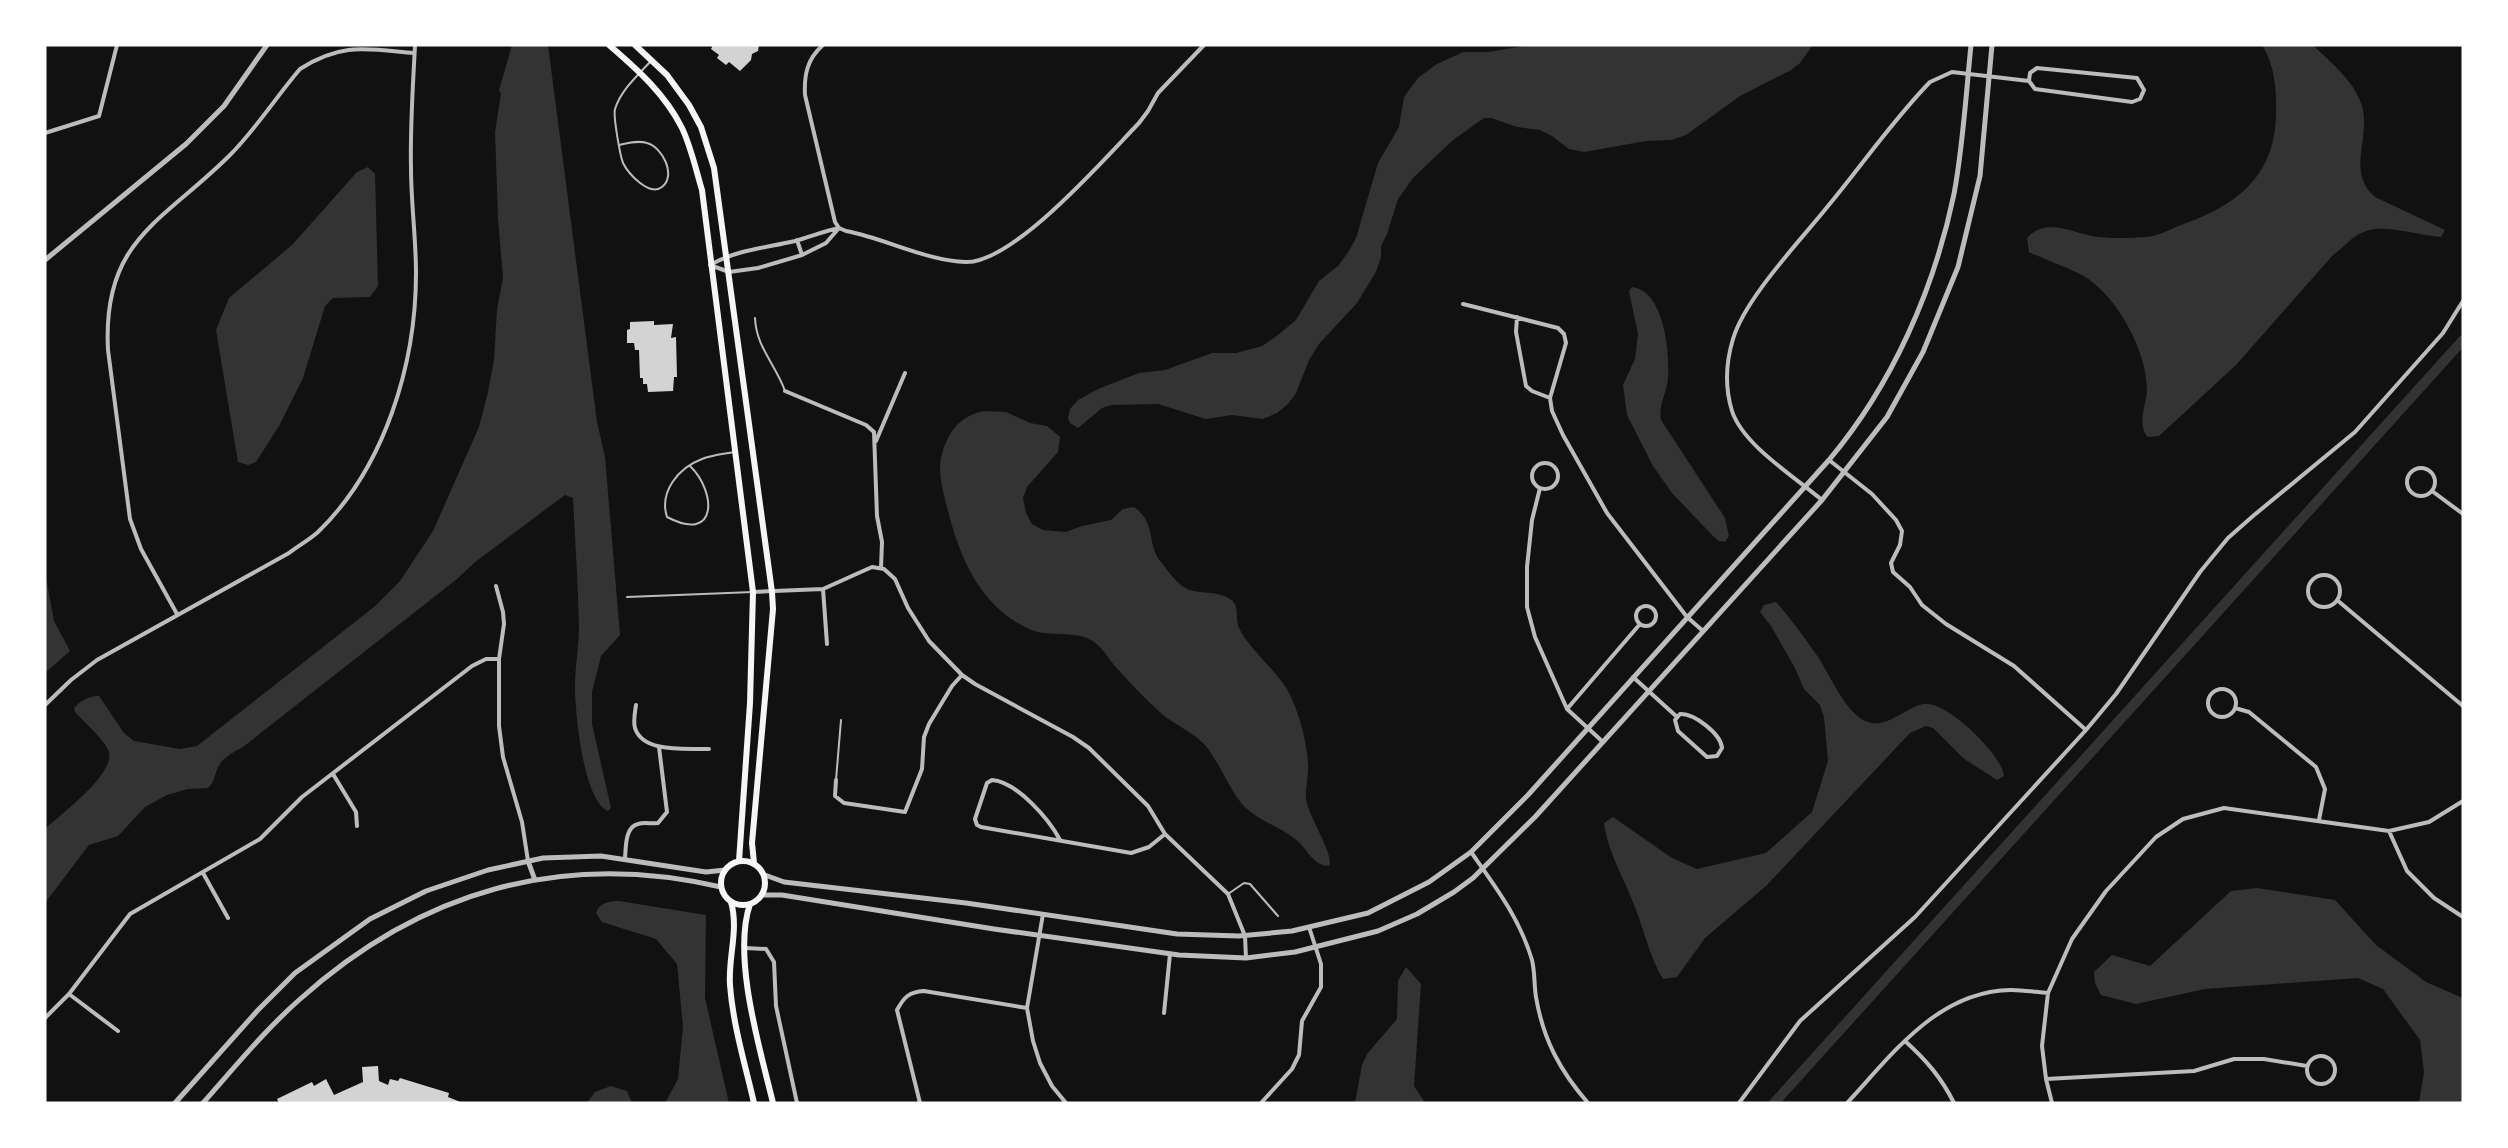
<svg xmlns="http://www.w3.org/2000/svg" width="2508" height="1148" viewBox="0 0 2508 1148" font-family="Cabin,sans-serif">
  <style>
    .water { fill: #333 }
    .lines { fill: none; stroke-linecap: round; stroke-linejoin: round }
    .canal { stroke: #333; stroke-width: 10 }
    .building { fill: #d3d3d3 }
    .service { stroke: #bcbcbc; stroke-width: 2 }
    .minor { stroke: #bcbcbc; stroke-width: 4 }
    .tertiary { stroke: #bcbcbc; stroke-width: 5 }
    .secondary { stroke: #f5f5f5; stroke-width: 6 }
  </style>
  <rect width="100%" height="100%" fill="#111"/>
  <path class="water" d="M512,45H548L597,422L605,457L620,635L601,656L592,692V724L611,808L608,811C583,801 575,711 575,686C575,666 579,646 579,626C578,583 575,540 573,498L565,495L475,562L457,579L243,747C232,753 221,758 217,770C214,777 214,783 208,788L188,789L167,795L145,807L118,836L89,845L45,903V829C61,814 115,774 109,752C106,741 83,721 75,712L74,708C78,702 91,695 99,696L124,733L134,741L180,749L197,746L374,607L400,581L433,531L479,427L488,392L494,360L497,309L503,278L498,218L495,132L501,94L499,90Z
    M1531,45H1813L1800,63L1791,70L1740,96L1686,135L1671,140L1646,141L1584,152L1569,149L1552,136L1540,130L1517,127L1491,118H1484L1453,140L1413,178L1398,199L1387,234L1381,246V257L1376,272L1357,303L1319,344L1309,360L1296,393L1288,404L1277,413L1263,419L1232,415L1206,419L1158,404L1111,405L1102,408L1078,428L1070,423L1068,418L1070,409L1078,400L1098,389L1139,373L1165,370L1212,353H1236L1262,346L1278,335L1296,320L1319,281L1338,266L1349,251L1356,238L1378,163L1399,127L1404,97L1418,78L1437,64L1463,52H1488Z
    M2262,45H2313C2331,63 2358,84 2363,110C2369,141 2347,173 2375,197L2445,230L2441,237C2420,236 2386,224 2366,231C2353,235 2343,248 2332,256L2236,365L2159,436L2148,437C2136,426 2147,403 2147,389C2147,350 2115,292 2080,274C2064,266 2046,260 2029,252L2027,238C2045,218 2069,231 2092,236C2108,239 2130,238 2147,237C2158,236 2171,229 2181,225C2235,206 2274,178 2276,116C2277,94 2275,64 2262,45Z
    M368,167L375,174L378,286L370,297L333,298L325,306L303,378L279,426L256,462L248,465L238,462L216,330L229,298L292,245L357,172Z
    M1632,287C1665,291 1670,354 1668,378C1667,393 1658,405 1661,420L1725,518L1729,536L1725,542L1719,541L1713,536L1672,493L1653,466L1627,415L1623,385L1635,359L1638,334L1629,291Z
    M984,411L1006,412L1030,423L1047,426L1060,437L1058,452L1027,487L1023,498L1026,513L1032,524L1043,530L1066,532L1082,526L1111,520L1123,509L1134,507C1157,523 1146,544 1161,562C1168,571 1179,587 1190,590C1203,594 1218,591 1230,599C1240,605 1235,619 1239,628C1248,647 1275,670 1287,689C1299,712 1306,738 1308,763C1309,775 1305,788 1306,800C1309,817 1335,856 1329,866C1313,866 1307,848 1295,839C1279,826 1256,820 1242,804C1228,787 1217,757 1203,743C1191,731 1175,725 1162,714C1145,699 1129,682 1114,665C1107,656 1100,644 1089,639C1070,630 1046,638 1027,628C979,605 959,556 947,507C943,492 938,473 941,458C947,433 959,416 984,411Z
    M45,572L54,621L70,651L45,673Z
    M1776,602C1791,619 1805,638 1818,657C1830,675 1844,709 1863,720C1885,732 1904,708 1923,704C1945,699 2002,754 2004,776L1997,780L1963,758L1933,728L1926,726L1910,733L1766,886L1705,938L1677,977L1663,979C1650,958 1645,933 1636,910C1626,881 1608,854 1604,823L1613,817L1672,858L1697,869L1766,853L1812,812L1828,761L1824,717L1820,705L1804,689L1795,668L1771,626L1760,612L1764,605Z
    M2257,888L2335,900L2376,945L2426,982L2463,998V1103H2419L2424,1072L2420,1040L2383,989L2358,978L2205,989L2136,1004L2101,995L2095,983L2094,972L2112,955L2150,966L2231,891Z
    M619,901L706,915L705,998L729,1103H665L678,1079L683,1027L677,964L656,939L602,922L596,913C599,903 609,901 619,901Z
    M1406,967L1421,984L1414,1086L1425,1103H1355L1362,1065L1367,1054L1397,1019L1398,981Z
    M611,1086L627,1091L632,1103H587L595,1092Z"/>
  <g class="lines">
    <path class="canal" d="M1774,1103L2463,340"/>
  </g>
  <path class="building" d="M713,45H759L758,51L752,54L751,60L740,71L729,62L726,65L717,58L719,55L711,49Z
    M654,321V325L673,324L671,338L676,337L677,377H674L673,391L648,392L647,384H643V378H640L639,350H635L634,343H627V330L630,329V322Z
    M378,1066L379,1081L388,1085L390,1079L398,1081L400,1078L449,1093L448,1097L463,1103H279L277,1099L312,1082L314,1086L326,1079L334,1095L363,1082L362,1067Z"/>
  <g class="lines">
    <path class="service" d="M619,145C628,143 638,140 647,143C662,147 677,175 662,187C649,197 628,173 623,163C620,155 613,116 615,109C621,90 638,75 651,61
      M755,318C756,347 776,365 785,391
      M690,466C716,491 719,544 667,517C659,492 678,468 702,459C712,455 724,454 734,452
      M627,597L753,592
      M836,780L841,720
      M1228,894L1244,883L1250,884L1278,916"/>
    <path class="minor" d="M823,45C807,59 804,75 805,95L835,222L839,228L846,231C884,238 927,261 966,262C1014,263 1105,158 1139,123L1148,111L1158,93L1204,45
      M45,133L99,116L117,45
      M839,228L826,243L802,255L758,268L729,272L710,265C736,250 765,248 795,241C810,237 824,231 839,228Z
      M797,240L802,255
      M1463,304L1558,328L1564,334L1566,343L1550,398L1552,411L1563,435L1607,513L1687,617L1703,631
      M1517,317L1516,332L1526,386L1532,391L1550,398
      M785,391L866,425L874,432L877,516L882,542L881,568
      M876,441L905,373
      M1829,460L1872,494L1896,520L1902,531L1900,545L1891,563L1893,572L1910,587L1922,605L1946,624L2014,666L2086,730
      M1532 476a13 13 0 1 1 26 0a13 13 0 1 1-26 0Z
      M2407 482a14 14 0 1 1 28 0a14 14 0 1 1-28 0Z
      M1540,488L1532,520L1527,567V607L1535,637L1567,709L1603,742
      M2432,491L2463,514
      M1822,500C1795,477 1743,445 1732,411C1725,388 1726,362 1733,339C1745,298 1801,240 1828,206C1862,165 1893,120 1930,82L1952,72L2029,81L2035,89L2132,102L2140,99L2144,90L2137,78L2037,68L2030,73L2029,81
      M2308 591a16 16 0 1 1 32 0a16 16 0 1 1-32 0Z
      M496,586L503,612L504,624L499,659V726L503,757L522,822L528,861
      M823,589L827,644
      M753,592L823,589L872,567L884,569L895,579L908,608L929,641L962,675L975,684L1073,737L1089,748L1148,806L1165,834L1228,894L1245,936L1246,958
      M2337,600L2463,706
      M1636 616a10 10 0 1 1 20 0a10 10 0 1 1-20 0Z
      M177,614L141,549L130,519L108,350C102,239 163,222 230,155C256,129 276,97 300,69C342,42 367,49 414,53
      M1633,677L1676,716
      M2208 703a14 14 0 1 1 28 0a14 14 0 1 1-28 0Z
      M45,705L71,680L97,660L289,553C298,546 309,540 318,532C385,467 416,364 416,273C416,238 411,203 411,168C410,127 413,86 415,45
      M636,705C635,712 633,721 635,728C643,754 688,748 709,749
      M2235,708L2249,712L2316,767L2325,789L2319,820
      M1567,709L1640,624
      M1680,714C1694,713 1721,734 1722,748L1717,756L1707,757L1678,731L1675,720Z
      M333,774L356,812L357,826
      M836,780L835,796L844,803L905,812L922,769L924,737L929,724L952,686L962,675
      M2389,831L2407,871L2434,898L2463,917
      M1060,840C1049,819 1017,782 992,780L987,783L975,819L977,825L981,827L1131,853L1149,847L1165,834
      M1471,852C1495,886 1520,919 1532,960C1535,972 1534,985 1536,997C1543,1039 1560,1071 1588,1103
      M625,858C626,847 625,827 638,824C644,822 651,824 658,823L667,812L659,747
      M203,873L228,918
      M1043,914L1027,1008L1033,1041L1040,1063L1052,1086L1066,1103
      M745,948L766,949L774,962L776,1006L797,1103
      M69,994L118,1031
      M1164,1013L1170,954
      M45,1018L69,994L130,914L260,839L302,797L472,666L486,659H499
      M1905,1041C1926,1060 1941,1077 1954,1103
      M2307 1070a14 14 0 1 1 28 0a14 14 0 1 1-28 0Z
      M2046,1079L2194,1071L2234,1059H2264L2307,1066
      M920,1103L897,1010C904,997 909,992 924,991L1027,1008
      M1261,1103L1292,1069L1299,1055L1302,1021L1321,987V964L1309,927
      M1739,1103L1800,1021L1915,917L2086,730L2116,694L2200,572L2228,538L2253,516L2355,432L2443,333L2463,301
      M1847,1103C1892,1055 1937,991 2011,990C2023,990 2036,992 2048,993
      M2052,1103L2046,1079L2042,1046L2048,993L2072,939L2106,891L2156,837L2183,819L2224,808L2389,831L2429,822L2463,801"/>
    <path class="tertiary" d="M45,260L186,144L224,106L267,45
      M528,861L535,880
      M765,875L784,882L966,903L1177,934L1239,936L1292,931L1368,913L1429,882L1471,852L1528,795L1829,460C1892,385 1934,290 1954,194C1963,146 1966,94 1971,45
      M762,895H782L994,929L1179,955L1246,958L1295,952L1378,931L1417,914L1454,892L1473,878L1535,817L1822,500L1887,417L1923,352L1958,267L1980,176L1992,45
      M175,1103L258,1010L295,973L370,919L426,891L488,870L543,858L601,856L706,872L725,870
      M203,1103C234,1068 264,1031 299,1000C420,891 562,850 721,887"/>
    <path class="secondary" d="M609,45C638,70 665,94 682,128C691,147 696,170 702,190L753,592L750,703L739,861
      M635,45L667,75L689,105L701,127L714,168L772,592L773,609L752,843L754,863
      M721 883a22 22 0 1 1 44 0a22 22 0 1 1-44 0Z
      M731,902C739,930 728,957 730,985C733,1025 745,1064 754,1103
      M750,904C732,957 760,1049 773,1103"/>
  </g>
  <rect width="2508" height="1148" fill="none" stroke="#ffffff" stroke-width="93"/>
</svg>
